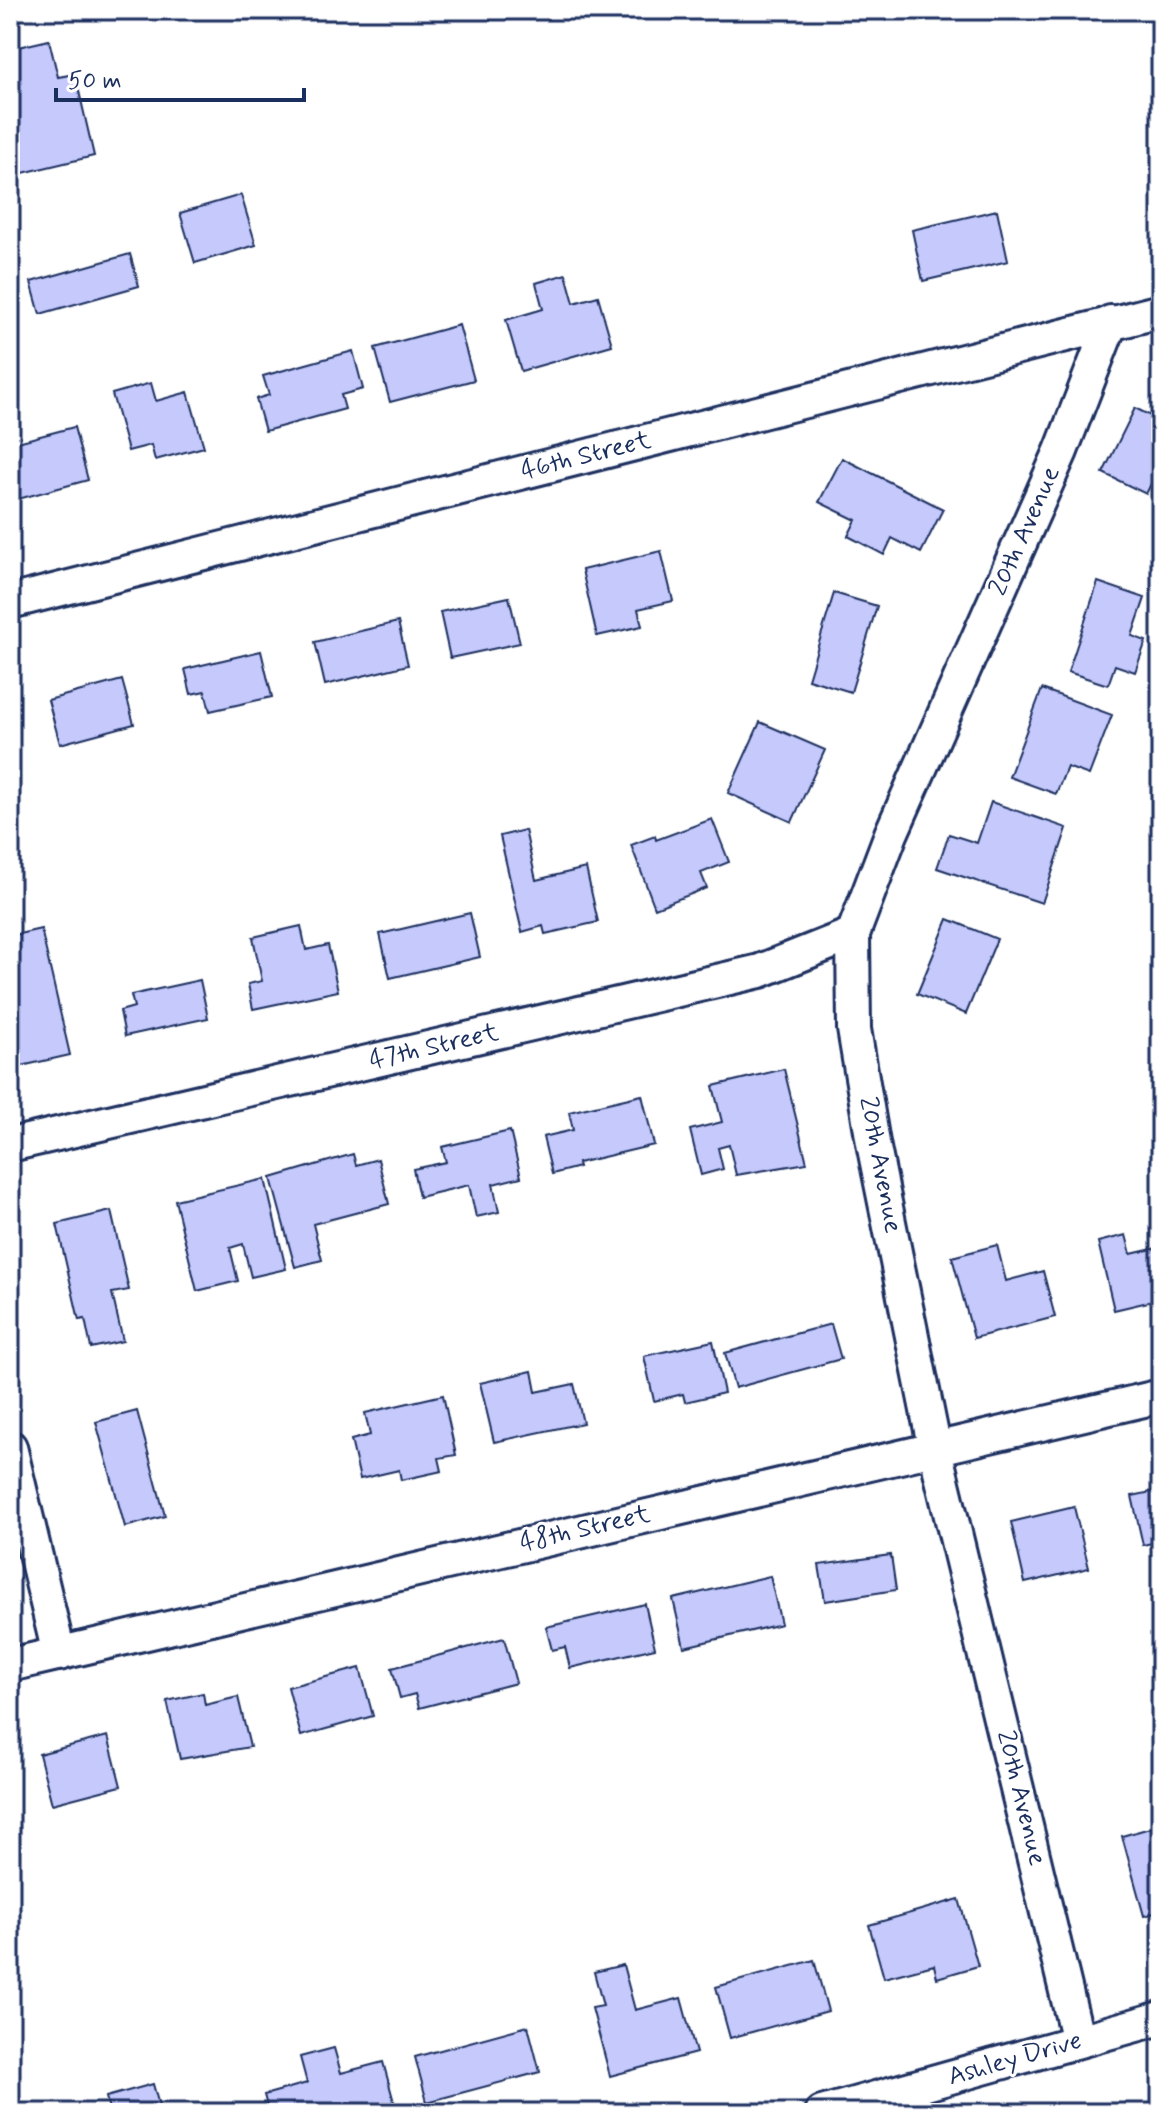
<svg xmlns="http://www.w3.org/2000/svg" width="1171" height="2123" viewBox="0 0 1171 2123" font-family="Mynerve,sans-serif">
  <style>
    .building { fill: #c5c9fc; stroke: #1b2f5e; stroke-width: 2 }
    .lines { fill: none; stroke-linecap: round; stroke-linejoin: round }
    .minor-casing { stroke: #1b2f5e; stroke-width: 38 }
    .minor { stroke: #fff; stroke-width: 32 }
    .labels { text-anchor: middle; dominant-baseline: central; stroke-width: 6; stroke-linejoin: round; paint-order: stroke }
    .street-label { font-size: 26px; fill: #1b2f5e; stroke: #fff }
  </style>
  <rect width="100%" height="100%" fill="#fff"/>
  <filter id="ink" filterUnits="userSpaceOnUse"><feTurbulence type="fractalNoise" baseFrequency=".0125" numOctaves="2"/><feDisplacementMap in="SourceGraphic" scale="16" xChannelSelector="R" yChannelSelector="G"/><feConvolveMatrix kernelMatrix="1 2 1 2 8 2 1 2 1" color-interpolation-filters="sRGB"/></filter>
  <g filter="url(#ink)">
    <path class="building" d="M49,40L58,77L75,74L94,156L10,176V49Z
      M241,195L256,245L195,263L180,213Z
      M997,210L1008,261L923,281L912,230Z
      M130,254L139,286L40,314L31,282Z
      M566,274L574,303L598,296L612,345L521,371L506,320L543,309L536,283Z
      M459,325L474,380L390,402L375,348Z
      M353,351L363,389L341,395L345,409L265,431L256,399L269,395L263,376Z
      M151,383L156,401L188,392L204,447L155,460L151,445L128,451L112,394Z
      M1135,408L1161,421V479L1155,476L1146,494L1103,473Z
      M74,427L88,480L11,501L10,444Z
      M842,458L943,509L921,553L892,538L884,555L848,536L856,520L819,502Z
      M661,551L673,601L638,609L642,626L597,636L582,570Z
      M1098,582L1145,598L1132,636L1146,641L1135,672L1115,665L1108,685L1068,672Z
      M834,593L877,606L851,692L808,679Z
      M509,597L520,643L450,658L440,612Z
      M398,622L408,665L325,685L315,642Z
      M261,651L272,697L210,711L205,691L191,694L185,669Z
      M122,680L134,724L60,744L48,700Z
      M1042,689L1112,715L1089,775L1067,767L1056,794L1009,777Z
      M760,722L825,750L792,822L728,793Z
      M991,802L1067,828L1042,903L937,868L949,834L977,843Z
      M712,819L729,862L701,873L707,888L655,908L631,845L655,836L656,840Z
      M525,830L536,880L586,868L598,922L545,934L543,926L522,932L500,836Z
      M470,913L480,957L390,978L380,934Z
      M948,919L997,939L966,1014L917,994Z
      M301,926L306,950L328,945L338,991L253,1009L248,984L262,981L253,937Z
      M41,929L70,1055L17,1067L10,1038V936Z
      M200,980L208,1018L125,1036L120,1011L134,1007L131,995Z
      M784,1069L807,1163L736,1175L729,1145L718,1148L723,1169L701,1175L690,1130L722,1122L713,1086Z
      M642,1095L654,1145L578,1163L579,1167L552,1174L543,1137L573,1130L569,1112Z
      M510,1131L521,1177L493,1184L499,1212L476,1217L469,1185L419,1197L413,1169L446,1162L442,1147Z
      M353,1154L356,1165L378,1159L389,1204L313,1224L322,1260L295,1267L271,1178Z
      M265,1179L286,1269L251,1277L243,1244L230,1248L238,1281L197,1291L175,1200Z
      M111,1211L129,1290L112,1293L123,1341L91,1348L85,1319L79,1320L57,1224Z
      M1126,1235L1131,1254L1161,1247V1299L1114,1310L1098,1242Z
      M997,1245L1006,1281L1043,1271L1055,1317L974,1338L952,1257Z
      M831,1324L841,1359L735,1388L725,1353Z
      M713,1341L724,1393L685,1402L683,1394L654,1401L644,1356Z
      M532,1371L536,1392L574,1384L583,1423L494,1442L480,1383Z
      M443,1395L456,1455L439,1458L442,1471L401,1480L399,1470L360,1479L351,1440L370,1435L365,1413Z
      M137,1411L165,1516L125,1527L96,1422Z
      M1161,1490V1541L1143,1545L1132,1496Z
      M1074,1507L1089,1568L1025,1583L1011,1522Z
      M891,1555L896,1590L825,1601L819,1565Z
      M770,1576L781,1624L684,1647L673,1599Z
      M645,1604L655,1648L570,1668L565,1647L552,1650L546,1627Z
      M504,1638L516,1683L419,1708L415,1694L400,1698L392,1668Z
      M360,1668L373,1716L301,1736L288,1687Z
      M203,1693L205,1705L238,1697L250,1747L180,1759L167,1701Z
      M108,1736L121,1786L52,1804L39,1754Z
      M1157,1826L1161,1841V1911L1144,1916L1122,1836Z
      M959,1899L978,1966L937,1978L934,1965L884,1978L869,1925Z
      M814,1960L828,2011L730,2038L716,1987Z
      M623,1965L635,2010L681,1998L696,2053L610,2076L592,2008L603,2006L594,1972Z
      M528,2026L540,2072L427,2102L415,2057Z
      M334,2048L341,2073L383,2062L397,2113H269L264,2095L307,2083L300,2057Z
      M153,2084L161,2113H110L106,2097Z"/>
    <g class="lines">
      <defs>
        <path id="minor" d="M10,602L1161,311
          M10,1145L760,971L853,934
          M10,1447L59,1654
          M10,1665C394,1576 778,1487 1161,1396
          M1078,2041L935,1450L873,1143L854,1029L853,934L891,834L1061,451L1111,322
          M822,2113L1161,2018"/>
      </defs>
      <use href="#minor" class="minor-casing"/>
      <use href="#minor" class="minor"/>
    </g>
  </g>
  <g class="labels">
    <g class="street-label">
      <text transform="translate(586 456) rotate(-14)">46th Street</text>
      <text transform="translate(1025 531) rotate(-66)">20th Avenue</text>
      <text transform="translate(434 1047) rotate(-13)">47th Street</text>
      <text transform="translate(880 1165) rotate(79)">20th Avenue</text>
      <text transform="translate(585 1529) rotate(-13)">48th Street</text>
      <text transform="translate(1021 1798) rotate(76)">20th Avenue</text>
      <text transform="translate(1015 2059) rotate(-16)">Ashley Drive</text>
    </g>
  </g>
  <rect width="1171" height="2123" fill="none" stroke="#fff" stroke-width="40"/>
  <rect x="20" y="20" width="1131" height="2083" fill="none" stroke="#1b2f5e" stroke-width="3" filter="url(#ink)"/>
  <path d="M56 88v12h248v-12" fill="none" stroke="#1b2f5e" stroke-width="4"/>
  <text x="68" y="88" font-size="24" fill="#1b2f5e" stroke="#ffffff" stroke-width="6" paint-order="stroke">50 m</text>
</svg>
